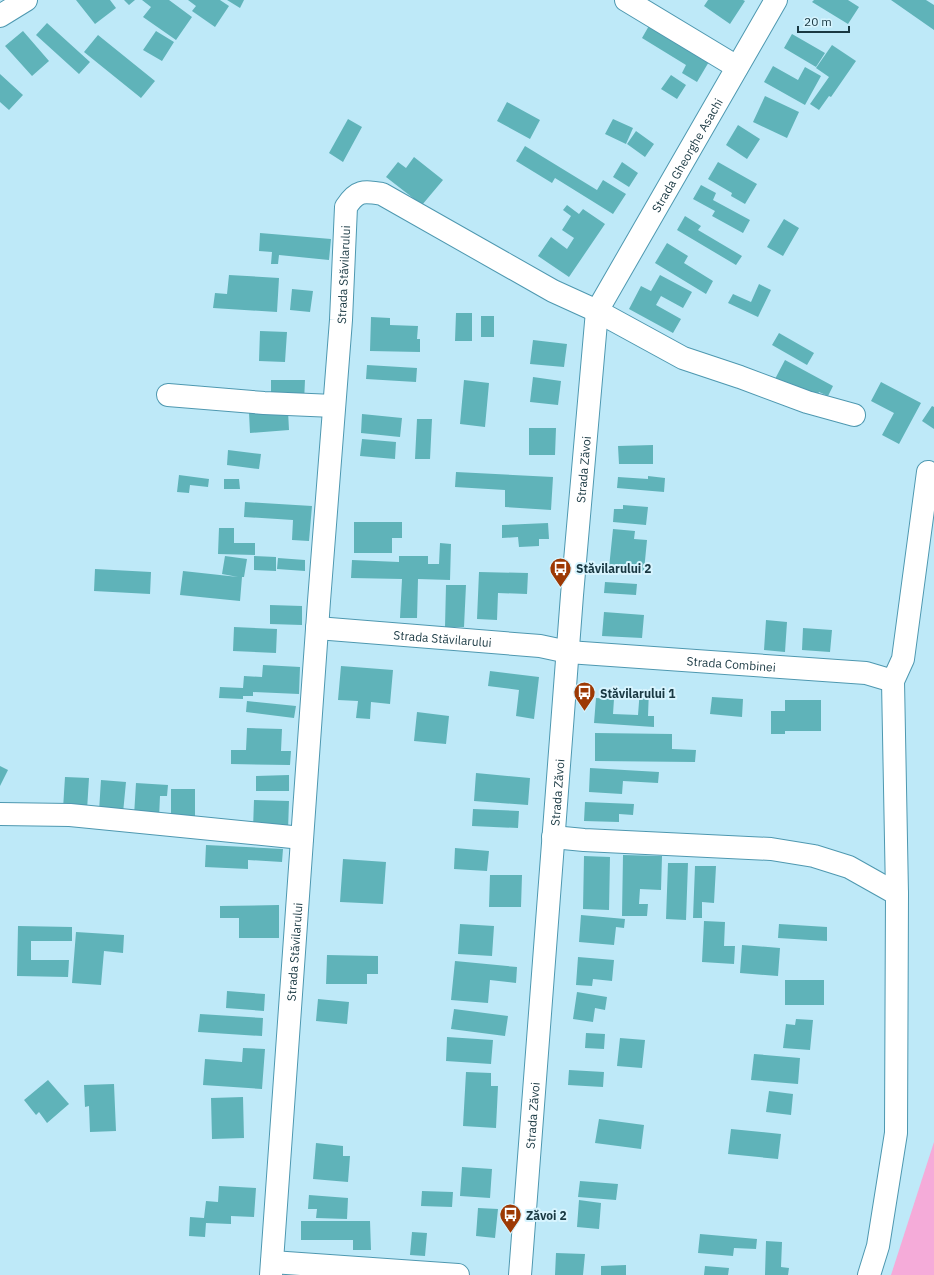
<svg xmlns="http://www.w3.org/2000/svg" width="934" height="1275" viewBox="0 0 934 1275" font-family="'IBM Plex Sans',sans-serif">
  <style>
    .green { fill: #f5abd9 }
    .building { fill: #5fb3b9 }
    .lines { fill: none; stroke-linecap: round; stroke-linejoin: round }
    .minor-casing { stroke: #4e98b0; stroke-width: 24 }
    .minor { stroke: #fff; stroke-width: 22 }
    .labels { text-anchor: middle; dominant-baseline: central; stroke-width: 4; stroke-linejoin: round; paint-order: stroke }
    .street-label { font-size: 12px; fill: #193842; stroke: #d7f4fe }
    .poi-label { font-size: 12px; font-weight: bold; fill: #193842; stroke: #d7f4fe; text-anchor: start }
  </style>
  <rect width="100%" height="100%" fill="#bee9f8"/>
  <path class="green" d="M934,1142V1275H891Z"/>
  <path class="building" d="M76,0H110L116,8L95,24Z
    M124,0H135L129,5Z
    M142,0H169L192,17L176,40L143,17L151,7Z
    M188,0H220L229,6L215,27L192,11L196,6Z
    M227,0H244L240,8Z
    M708,0H743L745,1L730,24L704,6Z
    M814,0H848L859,7L848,24L812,2Z
    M891,0H926L934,5V30Z
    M47,23L90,62L79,74L36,35Z
    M650,24L710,60L697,82L682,73L686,65L642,38Z
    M23,31L49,61L32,76L5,46Z
    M156,31L174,42L162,61L143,50Z
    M792,34L825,53L816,67L784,48Z
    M98,35L155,81L141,98L84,52Z
    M832,45L856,61L831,97L829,96L819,110L810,104L829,77L816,68Z
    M773,66L798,80L805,67L821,76L805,105L764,82Z
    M0,74L23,95L9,110L0,102Z
    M671,75L686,85L677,99L661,89Z
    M765,96L799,112L787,138L753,122Z
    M507,102L540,120L530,139L497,121Z
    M348,119L362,127L343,162L329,153Z
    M613,119L633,128L626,144L605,134Z
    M738,125L760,139L747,159L726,145Z
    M636,131L654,144L645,157L627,144Z
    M525,146L597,190L603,180L626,194L613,214L555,178L552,183L516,161Z
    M414,157L443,180L422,205L386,177L398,162L406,168Z
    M622,162L638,173L629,187L613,177Z
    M718,162L757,184L745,204L731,196L732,193L708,179Z
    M701,185L716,193L713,200L750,220L743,233L712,216L715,211L693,199Z
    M567,205L579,214L583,209L605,224L569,277L538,256L551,237L567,249L574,238L562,230L571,216L563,210Z
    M685,216L701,226L698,230L742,256L736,265L677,230Z
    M784,219L799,228L783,256L767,247Z
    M260,233L331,239L329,260L279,255L278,264H271L272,252L259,251Z
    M667,243L688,256L684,263L713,281L706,294L655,263Z
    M229,275L279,278L277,312L213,308L215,293L227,294Z
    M660,275L692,292L683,308L661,296L656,305L681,319L673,333L629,309L641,286L651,291Z
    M759,284L771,290L758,317L728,303L733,294L751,302Z
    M292,289L313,291L310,312L290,310Z
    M456,313H472V341H455Z
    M481,316H494V337H481Z
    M371,317L390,318V325L418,326L417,339H420V352L370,351Z
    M260,331L287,332L285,362L259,361Z
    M779,333L814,353L807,365L772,345Z
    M533,340L567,344L564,367L530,364Z
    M785,360L833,386L828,396L819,392L814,400L775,379Z
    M367,365L417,368L416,382L366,379Z
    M533,377L561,381L558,405L530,402Z
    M271,380H305L304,402L271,401Z
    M464,380L489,383L485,427L460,424Z
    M881,382L921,403L899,444L882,435L894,413L871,401Z
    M932,406L934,407V429L922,421Z
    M288,411L289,430L250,433L249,413Z
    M362,414L402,418L400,437L361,433Z
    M417,419H432L430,459H415Z
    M529,428H556L555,455H529Z
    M362,439L396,442L395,459L360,456Z
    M653,445V464H619L618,446Z
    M228,450L261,454L259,469L227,465Z
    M456,472L553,477L551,510L505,507V490L455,487Z
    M179,475L209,479L208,487L190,485L189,493L177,492Z
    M648,476L665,478L664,492L617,488L618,477L648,479Z
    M224,479H239L240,489H224Z
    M245,502L312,506L309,541L292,540L293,520L244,517Z
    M623,505L648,507L646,525L613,522L614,509H623Z
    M354,522H402V538H392V553H354Z
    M548,523L549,539H539V546L519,547L518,537L502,538V525Z
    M219,528H234V543H255V555L218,554Z
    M613,529L635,531L634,539L647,540L644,571L609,568Z
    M440,543L451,544L450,580L418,579L417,618H400L402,579L351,578L352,560L399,562V556H428V564H439Z
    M225,556L247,559L244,577H242L240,601L180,595L183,571L238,577L222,574Z
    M254,556L276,557V571L254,570Z
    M278,558L305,560V571L277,569Z
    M95,569L151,572L150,594L94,591Z
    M479,572L528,573L527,594L498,593L497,620L477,619Z
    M605,582L637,584L636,595L604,593Z
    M446,585H466L464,627H445Z
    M270,605L302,606V625L270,624Z
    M604,612L644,615L642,638L602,636Z
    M766,620L787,622L785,652L764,650Z
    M234,627L277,629L276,653L233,651Z
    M803,628L832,630L830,652L802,650Z
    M263,665L300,667L299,694L253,692V696H243V699L219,698L220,687L243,688L244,676L262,677Z
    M341,666L393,670L390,704L371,702L370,719L356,718L358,701L338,700Z
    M490,671L539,677L534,719L516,716L519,690L488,686Z
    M640,689H649L648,716H654V727L594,723L596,698L614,699L613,714L638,715Z
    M712,697L743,699L742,717L710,714Z
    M785,700H821V731H785V734H771V711H785Z
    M247,701L296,706L294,718L246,712Z
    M417,712L449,716L446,744L414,741Z
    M247,728L282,729L281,751H291L290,765L231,764V750H246Z
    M595,733L672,734V749L696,750L695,762L595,761Z
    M0,766L8,770L0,786Z
    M590,768L659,772L658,783L623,781L622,794L589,792Z
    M476,773L530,778L528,805L474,801Z
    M289,775V791H256V776Z
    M65,777L89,778L87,810L63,809Z
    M101,780L126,782L123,813L99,811Z
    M136,783L168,785L167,796H160L159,818L134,816Z
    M171,789H195V820H171Z
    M254,800L289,801L288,830L253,829Z
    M585,802L634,804L633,815L619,814V822L584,821Z
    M473,809L519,811L518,828L472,826Z
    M206,845L283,849L282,862L248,860V869L205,867Z
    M455,848L489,851L487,871L454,869Z
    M623,855L662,856L661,890L640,889L639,904H648L647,916H622Z
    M584,856L610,857L609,910L583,909Z
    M343,859L386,862L383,904L340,902Z
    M668,863H688L686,920L666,919Z
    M695,866H716L714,903L702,902V918H693Z
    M490,875H522L521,907H489Z
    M279,905V938H239V918H220V906Z
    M581,915L625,919L624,928L616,927L614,945L579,942Z
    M704,921L725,922L724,946H735L734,964L702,962Z
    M460,924L494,926L492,956L458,954Z
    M779,924L827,927V941L778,938Z
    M18,926L72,927V941H31V960H69L68,977L17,976Z
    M76,932L124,935L123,953L104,951L101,985L72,983Z
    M742,945L780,948L778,976L740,973Z
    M327,955L378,956V974H367V984H326Z
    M578,957L614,960L612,981L593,979L592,986L576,985Z
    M455,961L517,967L516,983L490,980L488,1003L451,1000Z
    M785,980H824V1005H785Z
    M227,991L265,994L264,1011L226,1008Z
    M577,992L607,997L605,1010L595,1008L593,1022L573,1019Z
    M318,999L349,1002L347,1024L316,1021Z
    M454,1009L508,1016L505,1036L451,1029Z
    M200,1014L263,1018L262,1036L198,1032Z
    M796,1019L813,1020L810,1050L783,1048L786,1024L795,1025Z
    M586,1033L605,1034L604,1049L585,1048Z
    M447,1037L493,1040L491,1064L446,1061Z
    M620,1038L645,1040L642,1068L617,1066Z
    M243,1048L265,1049L262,1089L203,1085L205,1059L242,1062Z
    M754,1054L800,1058L798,1084L751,1080Z
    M569,1070L604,1072L603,1087L568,1085Z
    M466,1072L491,1073V1086H498L496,1128L463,1126Z
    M48,1080L69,1104L47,1123L39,1112L36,1115L24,1100Z
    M114,1084L116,1131L90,1132L89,1106L85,1107L84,1085Z
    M769,1091L793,1094L791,1115L766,1112Z
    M243,1097L244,1138L212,1139L211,1098Z
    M599,1119L644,1125L641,1149L595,1143Z
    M731,1129L781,1134L778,1159L728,1154Z
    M316,1143L343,1146V1156H350L348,1182L313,1179Z
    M462,1167L492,1169L490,1198L460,1196Z
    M580,1181L618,1184L616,1200L578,1197Z
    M219,1186L256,1188L254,1217L231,1216V1224L206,1223L205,1237L189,1236L190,1217L204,1218L206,1201L218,1202Z
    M422,1191L453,1192L452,1207L421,1206Z
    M309,1195L348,1198L347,1219L316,1218L317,1209H308Z
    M579,1200L601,1203L599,1229L577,1227Z
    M478,1208L498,1209L495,1238L476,1236Z
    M301,1221H370L371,1250H353V1240H301Z
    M412,1232L427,1233L425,1256L410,1255Z
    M700,1234L757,1239L756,1249L734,1248L733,1256L698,1253Z
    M766,1241L782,1242L781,1267L789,1268L788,1275H765Z
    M556,1253L585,1254L583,1275H555Z
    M626,1265V1275H601V1266Z
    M705,1266L729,1268L728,1275H704Z"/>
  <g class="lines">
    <defs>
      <g id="minor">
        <path d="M626,0L737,67"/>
        <path d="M0,16L26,0"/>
        <path d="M168,395L264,403L334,406"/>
        <path id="s1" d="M317,628L540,646L568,652L866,673L893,681"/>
        <path d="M0,814L70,815L302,838"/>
        <path d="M553,837L584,840L771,849L814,856L849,867L897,894"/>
        <path d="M272,1262L458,1275"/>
        <path id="s2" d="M271,1275L319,601L341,320L346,207C357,190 363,191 382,194L553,291L597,311L683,358L740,377L807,402L854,415"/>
        <path id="s3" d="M520,1275L572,595L597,311L776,0"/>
        <path d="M869,1275L878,1246L896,1133L897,894L893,681L903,659L928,472"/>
      </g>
    </defs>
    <use href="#minor" class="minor-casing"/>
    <use href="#minor" class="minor"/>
  </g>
  <defs>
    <symbol id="bus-pin" viewBox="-11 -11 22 30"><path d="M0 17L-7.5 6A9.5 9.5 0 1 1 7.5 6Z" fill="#9d3904" stroke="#d7f4fe"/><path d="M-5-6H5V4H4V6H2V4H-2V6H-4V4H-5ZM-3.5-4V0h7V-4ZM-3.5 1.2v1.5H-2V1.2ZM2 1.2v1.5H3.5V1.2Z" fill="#fff"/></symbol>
  </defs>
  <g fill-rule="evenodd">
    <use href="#bus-pin" x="548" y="556" width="25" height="34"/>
    <use href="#bus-pin" x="572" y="680" width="25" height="34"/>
    <use href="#bus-pin" x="498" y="1202" width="25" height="34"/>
  </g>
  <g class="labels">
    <g class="street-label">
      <text stroke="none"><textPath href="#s3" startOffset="1147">Strada Gheorghe Asachi</textPath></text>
      <text stroke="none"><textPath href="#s2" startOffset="1003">Strada Stăvilarului</textPath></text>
      <text stroke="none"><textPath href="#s3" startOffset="808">Strada Zăvoi</textPath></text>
      <text stroke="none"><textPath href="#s1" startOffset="126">Strada Stăvilarului</textPath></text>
      <text stroke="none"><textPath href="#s1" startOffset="416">Strada Combinei</textPath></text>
      <text stroke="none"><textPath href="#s3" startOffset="484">Strada Zăvoi</textPath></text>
      <text stroke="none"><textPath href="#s2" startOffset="324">Strada Stăvilarului</textPath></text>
      <text stroke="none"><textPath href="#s3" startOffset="160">Strada Zăvoi</textPath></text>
    </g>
    <g class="poi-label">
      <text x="576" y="568">Stăvilarului 2</text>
      <text x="600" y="693">Stăvilarului 1</text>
      <text x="526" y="1215">Zăvoi 2</text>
    </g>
  </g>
  <path d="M798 26v6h51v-6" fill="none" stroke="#193842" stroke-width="2"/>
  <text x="804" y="26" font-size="12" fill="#193842" stroke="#d7f4fe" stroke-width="3" paint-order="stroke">20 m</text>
</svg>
